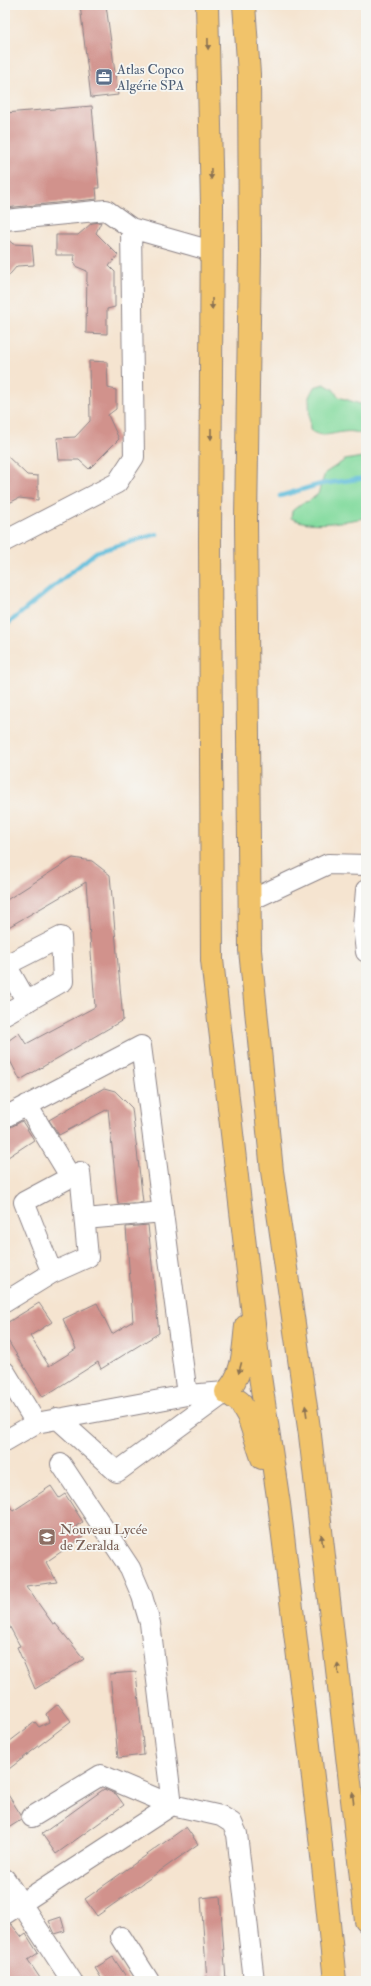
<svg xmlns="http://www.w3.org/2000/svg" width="371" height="1986" viewBox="0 0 371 1986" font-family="'IM FELL Double Pica',serif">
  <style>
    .green { fill: #84db9f; stroke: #537e6d }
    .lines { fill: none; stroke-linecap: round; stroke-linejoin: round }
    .stream { stroke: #5bbbda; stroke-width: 4.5 }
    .building { fill: #d1928c }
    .minor-casing { stroke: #8c8386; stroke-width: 22 }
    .highway-casing { stroke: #8c8386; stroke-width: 24 }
    .minor { stroke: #fff; stroke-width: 20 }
    .highway { stroke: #f1c36a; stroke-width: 22 }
    .oneway { fill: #8a7252 }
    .labels { text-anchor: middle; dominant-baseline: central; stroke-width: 3.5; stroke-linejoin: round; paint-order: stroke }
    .service-label { font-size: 14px; fill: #4e5e75; stroke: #f6f6f2; text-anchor: start }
    .education-label { font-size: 14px; fill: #785e54; stroke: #f6f6f2; text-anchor: start }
  </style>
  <rect width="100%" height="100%" fill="#f6f6f2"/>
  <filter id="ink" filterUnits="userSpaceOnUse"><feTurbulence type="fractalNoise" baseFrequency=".025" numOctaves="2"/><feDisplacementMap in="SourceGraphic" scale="8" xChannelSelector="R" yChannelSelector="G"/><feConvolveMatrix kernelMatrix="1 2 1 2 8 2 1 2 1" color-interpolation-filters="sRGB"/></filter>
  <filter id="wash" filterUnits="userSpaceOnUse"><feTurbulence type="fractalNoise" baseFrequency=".012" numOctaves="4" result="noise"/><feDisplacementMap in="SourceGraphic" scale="16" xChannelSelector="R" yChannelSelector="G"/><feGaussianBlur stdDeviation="0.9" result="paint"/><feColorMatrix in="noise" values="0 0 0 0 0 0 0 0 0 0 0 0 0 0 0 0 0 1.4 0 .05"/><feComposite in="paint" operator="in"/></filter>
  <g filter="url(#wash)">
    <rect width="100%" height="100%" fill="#f5e4d0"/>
    <path class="green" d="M324,384L333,389L339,397L366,406V437C345,422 327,444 310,430L309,397L314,387Z
      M366,453V518C342,521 313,529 291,518L292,511L302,503L309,501L318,494L325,473L345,460L362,457Z"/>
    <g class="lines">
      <path class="stream" d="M280,496L321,484L366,478
        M5,626L96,552L157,534"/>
    </g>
    <g id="blocks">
      <path class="building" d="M80,5H106L118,95L91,98Z
        M92,106L99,188H96L97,199L5,208V113Z
        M101,222L96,233L118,255L109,266L115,272V307L107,309V334L86,333L87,271L75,266L74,255H56V235H78L92,223Z
        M5,237L13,244L32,245L34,265L17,266L5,280Z
        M89,361L107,362L108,388L116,390V409L108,415L119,439L89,469L79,460H59L57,438L75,437L90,421Z
        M5,454L27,475L38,476V500L19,498L5,505Z
        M73,858L92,861L110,875L123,1020L20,1080L5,1051V1043L19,1033L26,1044L95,1007L86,882L5,929V901Z
        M104,1088L115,1091L132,1108L143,1202L118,1204L108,1109L59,1135L49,1120Z
        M22,1121L34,1140L5,1159V1130Z
        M148,1225L159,1333L101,1369L98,1362L43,1397L5,1336V1324L39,1303L52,1322L30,1336L49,1366L76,1349L63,1319L97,1303L112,1334L133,1321L126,1227Z
        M51,1486L59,1498L65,1494L83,1522L76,1526L83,1537L46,1562L57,1582L26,1586L53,1624L55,1623L84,1659L35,1689L17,1647L20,1646L5,1618V1498L13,1511Z
        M136,1672L144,1755L118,1758L110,1674Z
        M58,1704L71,1721L5,1772V1745L35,1722L39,1727L49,1722L46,1714Z
        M104,1789L116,1794L124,1805L56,1854L42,1834Z
        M5,1790L21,1815V1820L5,1830Z
        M186,1827L198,1844L97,1916L85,1899Z
        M220,1896L226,1981H207L201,1898Z
        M61,1917L65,1931L55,1934L49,1921Z
        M11,1924L22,1937L26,1934L38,1953L28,1960L42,1981H5V1925Z
        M113,1957L129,1981H103L95,1968Z"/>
    </g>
  </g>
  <g filter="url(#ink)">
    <use href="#blocks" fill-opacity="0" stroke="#8c8386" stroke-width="1"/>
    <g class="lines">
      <defs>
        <path id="minor" d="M5,220L106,210L131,228L134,457L117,483L5,541
          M131,228L212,251
          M366,890L363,926L366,952
          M249,901L328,864L366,865
          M5,1014L63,981L61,937L6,965L27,1002
          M27,1105L70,1176
          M5,1117L141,1046L187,1395
          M80,1172L88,1257L52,1273L24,1202Z
          M85,1219L163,1212
          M5,1302L52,1273
          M5,1372L36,1423
          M57,1418L117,1472L226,1392
          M5,1441L36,1423L187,1395L226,1392
          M61,1464L130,1568L142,1596L150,1623L172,1805L221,1816L232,1823L237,1834L254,1981
          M32,1817L101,1775L172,1805
          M5,1879L72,1981
          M5,1914L172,1805
          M121,1937L149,1981"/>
        <path id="highway" d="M207,5L212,205L210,541L212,960L260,1376L279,1504L318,1818L335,1981
          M244,5L249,74L250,254L246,520L250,950L272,1171L310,1435L366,1921
          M246,1326C243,1349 244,1375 226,1392L240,1402L248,1416L262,1458"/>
      </defs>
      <use href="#minor" class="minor-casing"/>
      <use href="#highway" class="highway-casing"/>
      <use href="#minor" class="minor"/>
      <use href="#highway" class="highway"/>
    </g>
    <defs><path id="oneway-solid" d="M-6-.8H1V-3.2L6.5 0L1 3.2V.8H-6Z"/></defs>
    <g class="oneway">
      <use href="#oneway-solid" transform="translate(208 44) rotate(89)"/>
      <use href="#oneway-solid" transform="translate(211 174) rotate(89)"/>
      <use href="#oneway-solid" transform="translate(212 304) rotate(90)"/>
      <use href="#oneway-solid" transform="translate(211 434) rotate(90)"/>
      <use href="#oneway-solid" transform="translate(240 1368) rotate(105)"/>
      <use href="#oneway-solid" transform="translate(306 1411) rotate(-98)"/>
      <use href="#oneway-solid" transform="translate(322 1540) rotate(-97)"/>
      <use href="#oneway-solid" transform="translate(338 1669) rotate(-97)"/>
      <use href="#oneway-solid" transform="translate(353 1798) rotate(-97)"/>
    </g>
  </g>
  <defs>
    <symbol id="office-square" viewBox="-11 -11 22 22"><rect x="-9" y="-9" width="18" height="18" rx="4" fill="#5c6f8a" stroke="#f6f6f2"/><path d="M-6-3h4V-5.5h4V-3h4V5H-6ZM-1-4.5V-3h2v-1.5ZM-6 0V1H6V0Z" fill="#fff"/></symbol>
    <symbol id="school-square" viewBox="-11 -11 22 22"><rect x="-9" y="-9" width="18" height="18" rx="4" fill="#8d6e63" stroke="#f6f6f2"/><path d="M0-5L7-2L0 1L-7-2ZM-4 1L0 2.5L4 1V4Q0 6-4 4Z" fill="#fff"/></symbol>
  </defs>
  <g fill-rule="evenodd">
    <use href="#office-square" x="94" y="67" width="20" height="20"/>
    <use href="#school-square" x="37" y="1527" width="20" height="20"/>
  </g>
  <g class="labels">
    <g class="service-label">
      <text x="117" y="69">Atlas Copco<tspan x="117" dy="16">Algérie SPA</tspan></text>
    </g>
    <g class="education-label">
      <text x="60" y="1529">Nouveau Lycée<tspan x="60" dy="16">de Zeralda</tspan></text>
    </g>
  </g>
  <rect width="371" height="1986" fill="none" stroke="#f6f6f2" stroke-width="20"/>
</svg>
